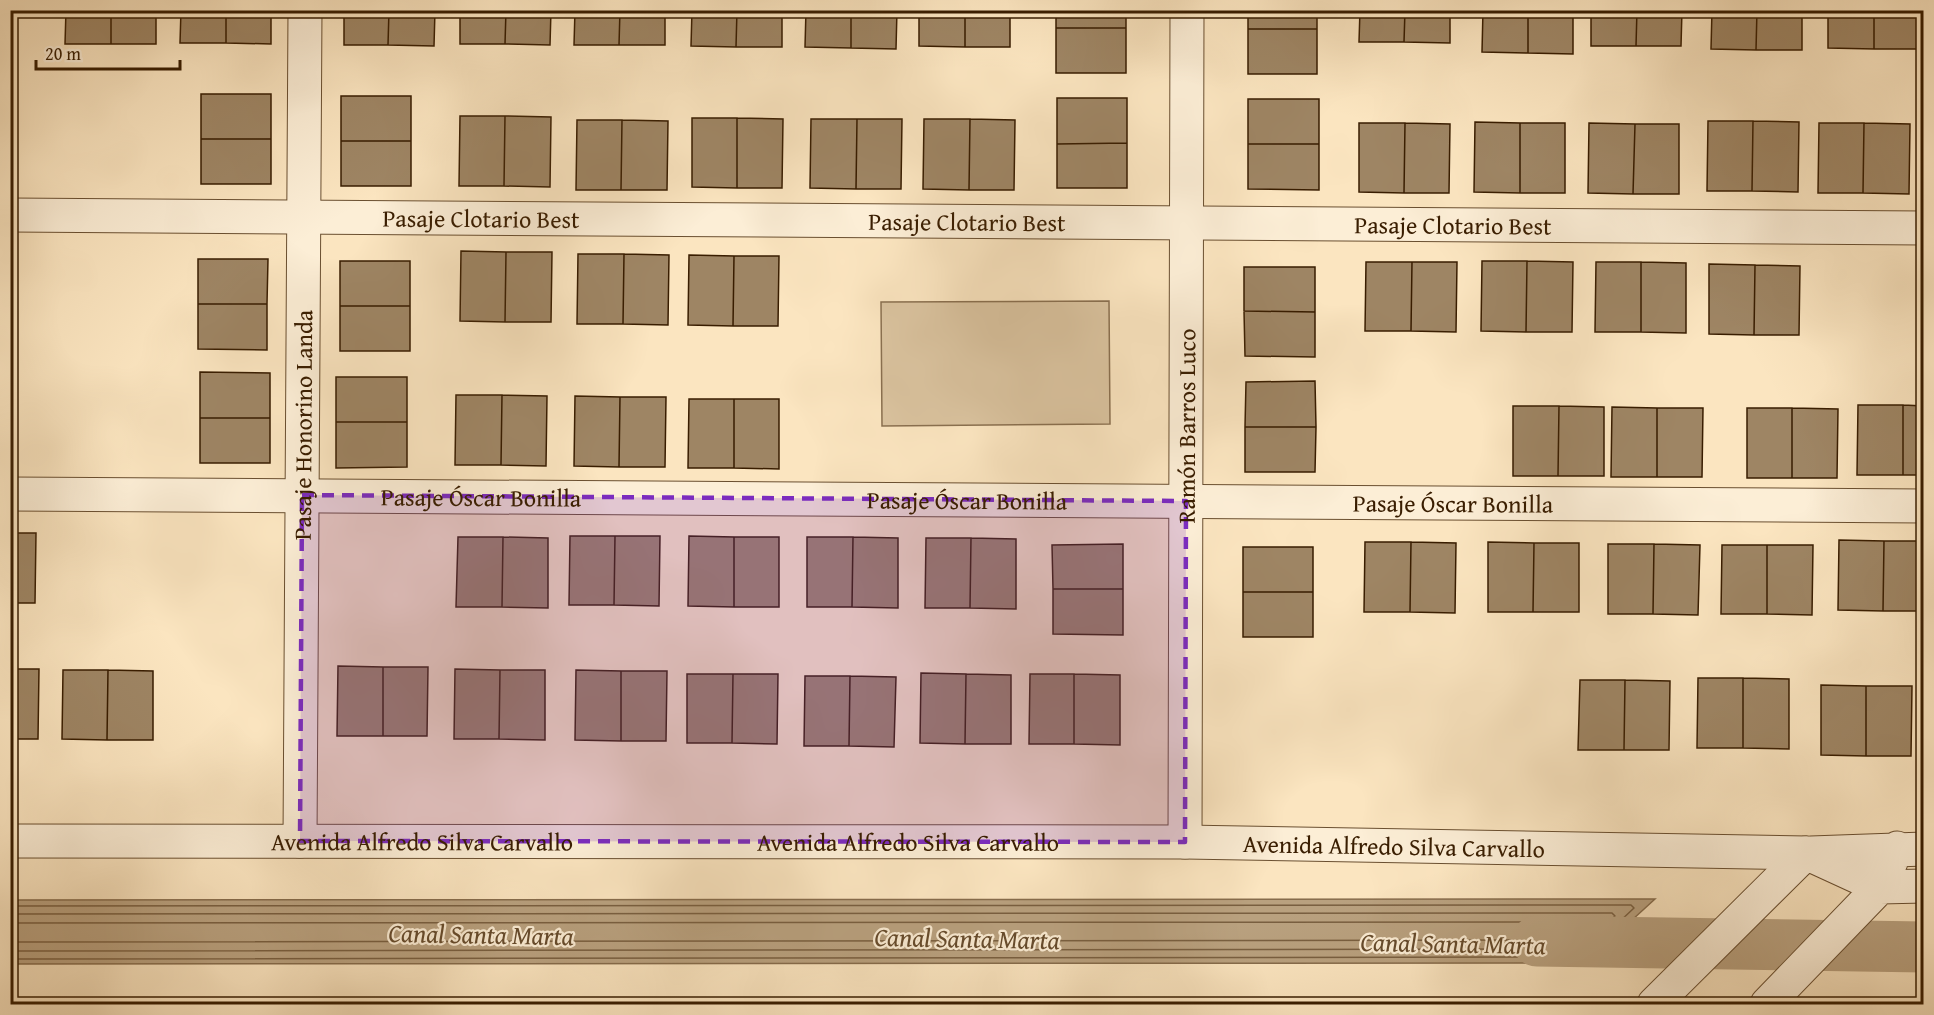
<svg xmlns="http://www.w3.org/2000/svg" width="1934" height="1015" viewBox="0 0 1934 1015" font-family="'Gentium Book Plus',serif">
  <style>
    .green { fill: #dac39f; stroke: #8a7050; stroke-width: 1.5 }
    .water { fill: #b9a17f; stroke: #866c4c; stroke-width: 1.5 }
    .lines { fill: none; stroke-linecap: round; stroke-linejoin: round }
    .shore { stroke: #795f40; stroke-width: 1.5 }
    .canal { stroke: #b9a17f; stroke-width: 51 }
    .building { fill: #9e8564; stroke: #391d00; stroke-width: 1.5 }
    .minor-casing { stroke: #6a4f30; stroke-width: 35 }
    .tertiary-casing { stroke: #6a4f30; stroke-width: 35 }
    .minor { stroke: #fceed6; stroke-width: 33 }
    .tertiary { stroke: #fceed6; stroke-width: 33 }
    .marked { fill: #7b2cbf; fill-opacity: 0.2; stroke: #7b2cbf; stroke-width: 4.5; stroke-dasharray: 12 8; stroke-linejoin: round }
    .labels { text-anchor: middle; dominant-baseline: central; stroke-width: 4.5; stroke-linejoin: round; paint-order: stroke }
    .street-label { font-size: 24px; fill: #391d00; stroke: #fceed6 }
    .water-label { font-size: 26px; font-style: italic; fill: #664b2c; stroke: #fceed6 }
  </style>
  <rect width="100%" height="100%" fill="#fbe5c0"/>
  <filter id="stains"><feTurbulence type="fractalNoise" baseFrequency=".00333" numOctaves="4"/><feColorMatrix values="0 0 0 0 .2 0 0 0 0 .09 0 0 0 0 .02 0 0 0 .5 -.17"/></filter>
  <radialGradient id="worn" r=".72"><stop offset=".6" stop-color="#630" stop-opacity="0"/><stop offset="1" stop-color="#630" stop-opacity=".3"/></radialGradient>
  <path class="green" d="M1109,301L1110,424L882,426L881,302Z"/>
  <path class="water" d="M1655,899L1585,963L10,964L11,900Z"/>
  <g class="lines">
    <path class="shore" d="M10,906L1631,905L1634,908L1582,957L10,959
      M10,914L1612,913L1615,916L1579,949L10,951
      M10,923L1589,922L1592,925L1575,940L10,942"/>
    <path class="canal" d="M1537,941L1924,947"/>
  </g>
  <path class="building" d="M66,10H111V44H65Z
    M111,10H156V44H111Z
    M181,10H226V43H180Z
    M226,10H271V44L226,43Z
    M344,10H389L388,45H344Z
    M389,10H435L434,46L388,45Z
    M460,10H506L505,44H460Z
    M506,10H551L550,45L505,44Z
    M575,10H620L619,45H574Z
    M620,10H665V45H619Z
    M692,10H737L736,47L691,46Z
    M737,10H782V47H736Z
    M806,10H851V48L805,47Z
    M851,10H897L896,49L851,48Z
    M919,10H965V47L919,46Z
    M965,10H1010V47H965Z
    M1056,10H1126V28H1056Z
    M1248,10H1317V29H1248Z
    M1360,10H1405L1404,42H1359Z
    M1405,10H1450V43L1404,42Z
    M1483,10H1528V53L1482,52Z
    M1528,10H1573V54L1528,53Z
    M1591,10H1637L1636,46H1591Z
    M1637,10H1682L1681,46H1636Z
    M1712,10H1757L1756,50L1711,49Z
    M1757,10H1802V50H1756Z
    M1828,10H1874V49L1828,48Z
    M1874,10H1919V49H1874Z
    M1056,28H1126V73H1056Z
    M1248,29H1317V74H1248Z
    M201,94H271V139H201Z
    M341,96H411V141H341Z
    M1057,98H1127V143L1057,144Z
    M1248,99H1319V144H1248Z
    M460,116H505L504,186H459Z
    M505,116L551,117L550,187L504,186Z
    M692,118H737V188L692,187Z
    M737,118L783,119L782,188H737Z
    M811,119H857L856,189L810,188Z
    M857,119H902L901,189H856Z
    M924,119H970L969,190L923,189Z
    M970,119L1015,120L1014,190H969Z
    M577,120H622L621,190H576Z
    M622,120L668,121L667,190H621Z
    M1708,121H1753L1752,191H1707Z
    M1753,121L1799,122L1798,192L1752,191Z
    M1475,122L1520,123V193L1474,192Z
    M1359,123H1405L1404,193L1359,192Z
    M1405,123L1450,124L1449,193H1404Z
    M1520,123H1565V193H1520Z
    M1589,123L1635,124L1633,194L1588,193Z
    M1819,123H1864L1863,193H1818Z
    M1864,123L1910,124L1909,194L1863,193Z
    M1635,124H1679V194H1633Z
    M201,139H271V184H201Z
    M341,141H411V186H341Z
    M1127,143V188H1057V144Z
    M1248,144H1319V190L1248,189Z
    M461,251L506,252L505,322L460,321Z
    M506,252H552L551,322H505Z
    M578,254H624L623,324H577Z
    M624,254L669,255L668,325L623,324Z
    M689,255L734,256L733,326L688,325Z
    M734,256H779L778,326H733Z
    M198,259H268L267,304H198Z
    M340,261H410V306H340Z
    M1482,261H1527L1526,332L1481,331Z
    M1527,261L1573,262L1572,332H1526Z
    M1366,262H1412L1411,331H1365Z
    M1412,262H1457L1456,332L1411,331Z
    M1596,262H1641V332H1595Z
    M1641,262L1686,263V333L1641,332Z
    M1709,264L1755,265L1754,335L1709,334Z
    M1755,265L1800,266L1799,335H1754Z
    M1244,267H1315V312L1244,311Z
    M198,304H267V350L198,349Z
    M340,306H410V351H340Z
    M1244,311L1315,312V357L1245,356Z
    M200,372L270,373V418H200Z
    M336,377H407V422H336Z
    M1315,381L1316,427H1245L1246,382Z
    M456,395H502L501,465H455Z
    M502,395L547,396L546,466L501,465Z
    M575,396L620,397L619,467L574,466Z
    M620,397H666L665,467H619Z
    M689,399H734V468H688Z
    M734,399H779V469L734,468Z
    M1858,405H1903V475H1857Z
    M1903,405L1924,406V475H1903Z
    M1513,406H1559L1558,476H1513Z
    M1559,406L1604,407V476H1558Z
    M1612,407L1657,408V477H1611Z
    M1657,408H1703L1702,477H1657Z
    M1747,408H1792V478H1747Z
    M1792,408L1838,409L1837,478H1792Z
    M200,418H270V463H200Z
    M336,422H407V467L336,468Z
    M1245,427H1316L1315,472H1245Z
    M10,533H36L35,603H10Z
    M570,536H615L614,605H569Z
    M615,536H660L659,606L614,605Z
    M689,536L734,537V607L688,606Z
    M458,537H503L502,607H456Z
    M503,537L548,538V608L502,607Z
    M734,537H779V607H734Z
    M807,537H853L852,607H807Z
    M853,537L898,538V608L852,607Z
    M926,538H971L970,608H925Z
    M971,538L1016,539V609L970,608Z
    M1839,540L1884,541L1883,611L1838,610Z
    M1884,541H1924V611H1883Z
    M1365,542H1411L1410,612H1364Z
    M1411,542L1456,543L1455,613L1410,612Z
    M1488,542L1534,543L1533,612H1488Z
    M1534,543H1579V612H1533Z
    M1123,544V589H1053L1052,545Z
    M1608,544H1654L1653,614H1608Z
    M1654,544L1700,545L1698,615L1653,614Z
    M1722,545H1767V614H1721Z
    M1767,545H1813L1812,615L1767,614Z
    M1243,547H1313V592H1243Z
    M1053,589H1123V635L1053,634Z
    M1243,592H1313V637H1243Z
    M338,666L383,667V736H337Z
    M383,667H428L427,736H383Z
    M10,669H39L38,739H10Z
    M455,669L500,670L499,739H454Z
    M63,670H108L107,740L62,739Z
    M108,670L153,671V740H107Z
    M500,670H545V740L499,739Z
    M576,670L621,671V741L575,740Z
    M621,671H667L666,741H621Z
    M921,673L966,674L965,744L920,743Z
    M687,674H733L732,743H687Z
    M733,674H778L777,744L732,743Z
    M966,674L1011,675V744H965Z
    M1030,674H1074V744H1029Z
    M1074,674L1120,675V745L1074,744Z
    M805,676H850L849,746H804Z
    M850,676L896,677L894,747L849,746Z
    M1698,678H1743V748H1697Z
    M1743,678L1789,679V749L1743,748Z
    M1580,680H1625L1624,750H1578Z
    M1625,680L1670,681L1669,750H1624Z
    M1821,685L1866,686V756L1821,755Z
    M1866,686H1912L1911,756H1866Z"/>
  <g class="lines">
    <defs>
      <g id="minor">
        <path id="s1" d="M10,215L1924,228"/>
        <path id="s2" d="M10,494L1924,506"/>
        <path id="s3" d="M10,841L1185,842L1806,853"/>
        <path id="s4" d="M300,841L305,10"/>
        <path id="s5" d="M1185,842L1187,10"/>
      </g>
      <path id="tertiary" d="M1806,853L1880,887L1924,886
        M1811,853L1924,849
        M1654,1004L1806,853
        M1767,1004L1880,887L1897,848"/>
    </defs>
    <use href="#minor" class="minor-casing"/>
    <use href="#tertiary" class="tertiary-casing"/>
    <use href="#minor" class="minor"/>
    <use href="#tertiary" class="tertiary"/>
  </g>
  <path class="marked" d="M302,495L1186,501L1185,842L300,841Z"/>
  <g class="labels">
    <g class="street-label">
      <text stroke="none"><textPath href="#s1" startOffset="471">Pasaje Clotario Best</textPath></text>
      <text stroke="none"><textPath href="#s1" startOffset="957">Pasaje Clotario Best</textPath></text>
      <text stroke="none"><textPath href="#s1" startOffset="1443">Pasaje Clotario Best</textPath></text>
      <text stroke="none"><textPath href="#s4" startOffset="416">Pasaje Honorino Landa</textPath></text>
      <text stroke="none"><textPath href="#s5" startOffset="416">Ramón Barros Luco</textPath></text>
      <text stroke="none"><textPath href="#s2" startOffset="471">Pasaje Óscar Bonilla</textPath></text>
      <text stroke="none"><textPath href="#s2" startOffset="957">Pasaje Óscar Bonilla</textPath></text>
      <text stroke="none"><textPath href="#s2" startOffset="1443">Pasaje Óscar Bonilla</textPath></text>
      <text stroke="none"><textPath href="#s3" startOffset="412">Avenida Alfredo Silva Carvallo</textPath></text>
      <text stroke="none"><textPath href="#s3" startOffset="898">Avenida Alfredo Silva Carvallo</textPath></text>
      <text stroke="none"><textPath href="#s3" startOffset="1384">Avenida Alfredo Silva Carvallo</textPath></text>
    </g>
    <g class="water-label">
      <text transform="translate(481 934) rotate(1)">Canal Santa Marta</text>
      <text transform="translate(967 938) rotate(1)">Canal Santa Marta</text>
      <text transform="translate(1453 943) rotate(1)">Canal Santa Marta</text>
    </g>
  </g>
  <rect width="1934" height="1015" fill="none" stroke="#fbe5c0" stroke-width="36"/>
  <rect x="12" y="12" width="1910" height="991" fill="none" stroke="#391d00" stroke-width="3"/>
  <rect x="18" y="18" width="1898" height="979" fill="none" stroke="#391d00" stroke-width="1.5"/>
  <path d="M36 60v9h144v-9" fill="none" stroke="#391d00" stroke-width="3"/>
  <text x="45" y="60" font-size="18" fill="#391d00" stroke="#fceed6" stroke-width="4.5" paint-order="stroke">20 m</text>
  <rect width="100%" height="100%" filter="url(#stains)"/>
  <rect width="100%" height="100%" fill="url(#worn)"/>
</svg>
